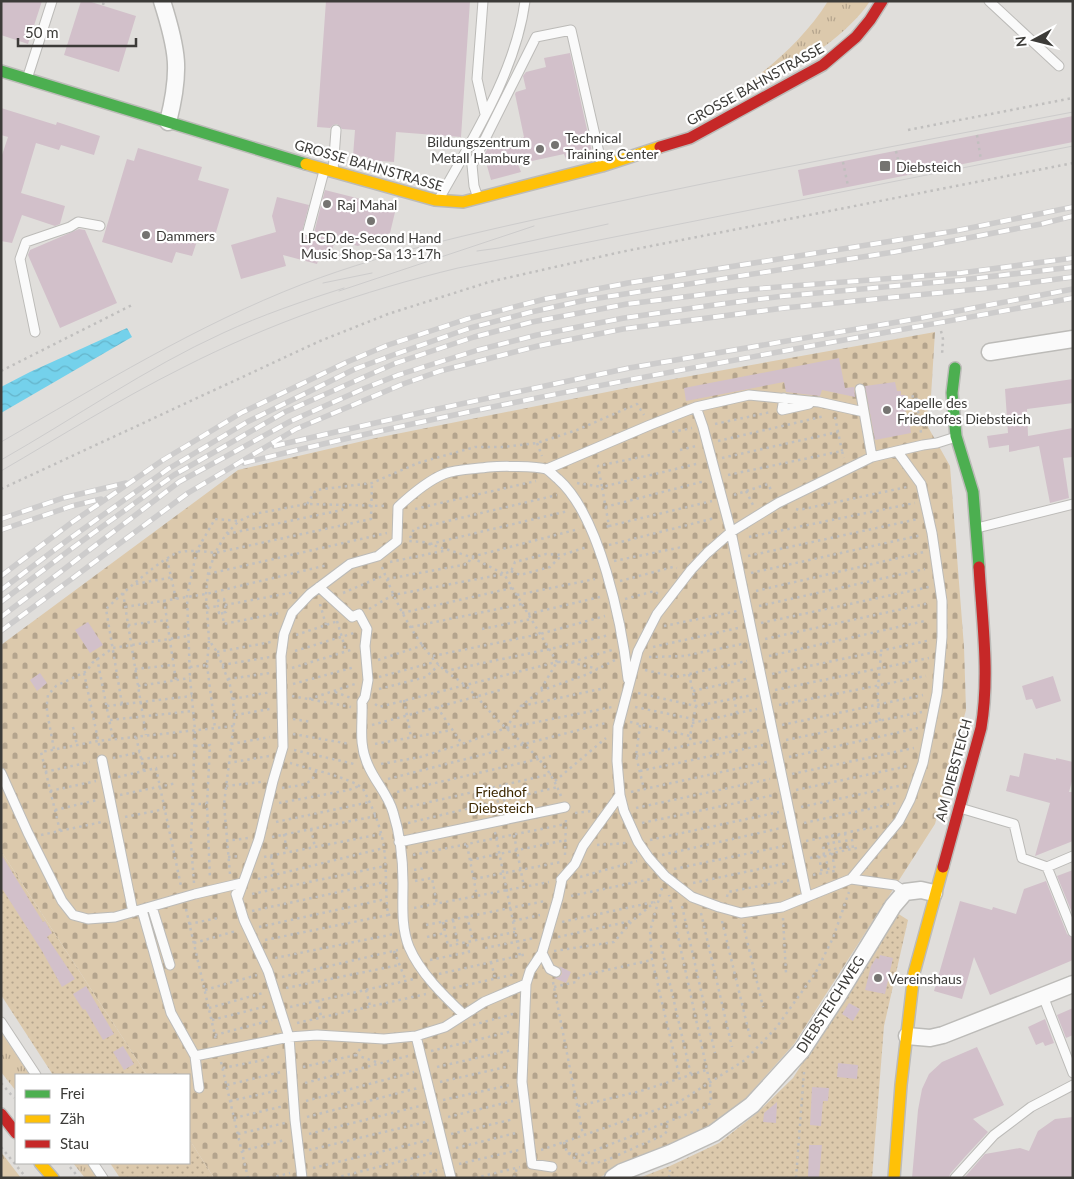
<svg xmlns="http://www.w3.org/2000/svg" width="1074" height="1179" viewBox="0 0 1074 1179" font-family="Lato,sans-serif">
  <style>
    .grass { fill: url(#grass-tufts) }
    .cemetery { fill: url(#cemetery-stones) }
    .garden { fill: url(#garden-dots) }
    .water { fill: url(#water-waves) }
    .building { fill: #d2c0ca }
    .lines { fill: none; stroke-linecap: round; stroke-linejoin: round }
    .lane-casing { stroke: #bcbbb8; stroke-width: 11 }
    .street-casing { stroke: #bcbbb8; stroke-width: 19 }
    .fast-casing { stroke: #bcbbb8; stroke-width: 14 }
    .slow-casing { stroke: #bcbbb8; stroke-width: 14 }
    .jam-casing { stroke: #bcbbb8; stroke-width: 14 }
    .path { stroke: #c0bfbe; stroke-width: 2.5; stroke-dasharray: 2.5 4; stroke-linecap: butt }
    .lane { stroke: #fafafa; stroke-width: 9 }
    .street { stroke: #fafafa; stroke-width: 16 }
    .fast { stroke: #4caf50; stroke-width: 11 }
    .slow { stroke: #ffc107; stroke-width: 11 }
    .jam { stroke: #c62828; stroke-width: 11 }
    .tram { stroke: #cdcccc; stroke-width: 1 }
    .rail-casing { stroke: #cdcccc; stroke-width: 5.5 }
    .rail { stroke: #fff; stroke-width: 4; stroke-dasharray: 11; stroke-linecap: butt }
    .poi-dot { fill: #757471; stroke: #fff; stroke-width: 2 }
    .labels { text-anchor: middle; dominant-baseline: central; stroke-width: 4.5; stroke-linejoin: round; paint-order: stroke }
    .street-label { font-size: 14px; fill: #3c3b38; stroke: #fff }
    .poi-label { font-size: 14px; fill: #3c3b38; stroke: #fff; text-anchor: start }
    .park-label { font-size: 14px; fill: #3d2800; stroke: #fff }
  </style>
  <defs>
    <pattern id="grass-tufts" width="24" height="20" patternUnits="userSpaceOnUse" patternTransform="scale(1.25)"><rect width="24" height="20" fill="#dcc9ac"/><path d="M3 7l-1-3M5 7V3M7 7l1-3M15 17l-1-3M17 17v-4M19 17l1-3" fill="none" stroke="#b4a48d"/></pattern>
    <pattern id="cemetery-stones" width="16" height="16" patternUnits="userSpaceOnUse" patternTransform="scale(1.25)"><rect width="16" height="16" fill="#dcc9ac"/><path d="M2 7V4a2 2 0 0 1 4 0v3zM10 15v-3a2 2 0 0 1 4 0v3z" fill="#b4a48d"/></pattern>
    <pattern id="garden-dots" width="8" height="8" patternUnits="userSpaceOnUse" patternTransform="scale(1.25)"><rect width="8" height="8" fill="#dcc9ac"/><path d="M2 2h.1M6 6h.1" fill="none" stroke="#b4a48d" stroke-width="1.8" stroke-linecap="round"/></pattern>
    <pattern id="water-waves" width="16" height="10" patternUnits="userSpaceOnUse" patternTransform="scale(1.25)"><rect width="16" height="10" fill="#74d1eb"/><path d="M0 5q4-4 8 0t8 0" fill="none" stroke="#65b4ca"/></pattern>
  </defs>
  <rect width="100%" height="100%" fill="#e0dedb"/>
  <path class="grass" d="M828,1H870C849,35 784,79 744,86C776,63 807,35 828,1Z
    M1,1032L30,1075H16V1091L1,1072Z
    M1,1152L21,1178H1Z
    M73,1163H87L97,1178H85Z"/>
  <path class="cemetery" d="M935,332L931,396L927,403L928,427L950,466L964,647L966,710L935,824L794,1044L746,1098L713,1124L598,1178H214L189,1139V1075H147L1,851V645L238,470L376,438L657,382Z"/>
  <path class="garden" d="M1,851L147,1075H53L1,995Z
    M897,913L908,920L884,1026L872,1178H639L670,1166L719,1143L757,1113L793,1078Z
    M189,1139L214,1178H120L110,1163H189Z"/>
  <path class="water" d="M127,328L132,337L1,413V387L30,372Z"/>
  <path class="building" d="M1,1H42L28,44L1,35Z
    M81,1H88L136,16L119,72L64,55Z
    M326,1H470L461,137L396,132L394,162L367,160L368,157L353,156L355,130L342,129L337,124L333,125L330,128L317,127Z
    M570,53L592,152L566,159L564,154L518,164L521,172L491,180L484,155L488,148L524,137L515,94L516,92L526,89L523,76L526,72L546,67L544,58Z
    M1,108L56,125L57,122L100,136L94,155L61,145L59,150L36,143L21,193L65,206L60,224L55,226L22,215L12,243L1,241V158L8,137L1,135Z
    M1073,116V142L803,196L798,170Z
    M138,148L202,167L198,180L229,189L213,242L198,238L192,256L176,252L172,263L102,242L127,159L134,161Z
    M325,190L396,208L390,233L358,246L335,240L330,257L320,254L317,264L283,255L286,266L241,279L231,245L276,232L272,216L277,197L309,205L302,232L304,236L310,237L314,233Z
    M79,229L85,230L117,303L60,328L28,255L30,250Z
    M839,358L845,388L854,387L855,397L822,390L820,396L786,392L784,382L686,401L684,388Z
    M1073,379V403L1027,409L1028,436L1073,428V457L1063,458L1069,498L1050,503L1039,446L1009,452V445L989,448L987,436L1008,433L1005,389Z
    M895,382L897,391H901V395H905L906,419L909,418L911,433L875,440L865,386Z
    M88,622L103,645L90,653L75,630Z
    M40,673L47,683L37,691L30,680Z
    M1053,676L1061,701L1036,709L1032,699L1026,700L1022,686Z
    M1024,753L1056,760V758L1073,762V778L1069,792H1073V841L1035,856L1050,803L1006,791L1010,775L1019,777Z
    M1,854L43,922L45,921L52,933L47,937L75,979L62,987L42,951L1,887Z
    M1073,870V915L1057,876Z
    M1046,881L1067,934L1073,938V960L990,995L974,957L962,999L934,991L960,901L992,910L993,907L1016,914L1024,889Z
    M880,955L893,958L885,994L865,990L871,966L876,958L879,959Z
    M559,966L571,972L566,983L554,978L559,977L562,974L561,969Z
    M86,986L114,1034L103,1040L85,1009L83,1010L73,994Z
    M849,1003L860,1009L853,1021L842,1014Z
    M1073,1008V1035L1066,1038L1057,1015Z
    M1045,1019L1054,1043L1045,1046L1043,1042L1036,1045L1028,1027Z
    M123,1046L134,1064L124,1070L113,1052Z
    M977,1047L1004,1105L973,1119L988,1132L963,1159L964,1158L950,1174L949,1178H912L918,1110L922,1089L929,1074L942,1062Z
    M838,1063L858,1065L857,1079L837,1077Z
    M812,1087L829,1088L828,1101H823L821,1126L810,1125Z
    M777,1102L776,1123L763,1122L764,1113Z
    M1073,1117V1178H964L985,1154L1020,1148L1029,1151L1038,1131L1055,1119Z
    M809,1145H822L819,1178H808Z"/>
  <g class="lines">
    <defs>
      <path id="lane" d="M483,1L477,79L485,114
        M989,1L1059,66
        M27,79L52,1
        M333,171L336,130
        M478,198L474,186L472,165L536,37L571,30L602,166
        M439,199C473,138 516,71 525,1
        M308,231L324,171
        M35,332L20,259L26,242L70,227L78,222L100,226
        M860,389L872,457
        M784,398L782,410L809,404
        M696,407L703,427L731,532L807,897
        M897,451L921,484L932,533L942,601V637L937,693L923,763L910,800L899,821L851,879L782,907L741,913L719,907L692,897L665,876L649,858L638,842L624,811L620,795L617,761L618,727L638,651L657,614L691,570L707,553L731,532L778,503L872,457L897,451L923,445L937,443L956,437
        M547,469L650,425L696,407L749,395L819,402L864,412
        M977,528L1073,504
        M319,587L352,617L359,614L367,629L365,646L368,680L365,697L362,702C363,725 358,743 368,765C375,782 388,794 393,812C400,834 403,860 403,883C403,905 401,927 409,947C420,973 444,996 464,1015
        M102,760L133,912
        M1,773L28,833L62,901L73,915L88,919L115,917L195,894L242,883
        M960,808L1014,824L1022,858L1047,867L1073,932
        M399,842L565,807
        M1047,867L1073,856
        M851,879L895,885L905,892
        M561,880L575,864L583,846L620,795
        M236,894L244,920L268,971L289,1037L295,1120L302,1178
        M238,897L259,839L273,781L283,747L281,656L284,634L292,613L310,594L350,564L378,556L397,541L398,507C412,494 427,481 444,474C456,469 476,469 489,467C500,466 536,466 546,469C550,471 554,476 558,479C600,516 622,624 628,679
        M152,907L170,965
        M142,910L171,1013L195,1056
        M542,953L550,969L556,972
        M526,984L522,1082L532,1164L552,1167
        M1043,996L1073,1073
        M1,1022L36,1075
        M416,1036L451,1178
        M199,1088L195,1056L289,1037L317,1035L384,1039L416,1036L445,1027L484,1002L526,984L530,971L542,953L558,898L562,879
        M93,1163L103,1178
        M955,1178L994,1135L1031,1107L1073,1085"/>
      <path id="street" d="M162,1C178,51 181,71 168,122
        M990,352L1073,339
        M907,1036L930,1038L943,1035L1073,984
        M613,1178L622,1172L671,1153L714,1133L752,1105L802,1050L837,997L893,906L905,892L921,890L934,893"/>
      <path id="fast" d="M1,71L306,164
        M955,368L952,393L956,436L973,492L979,567"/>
      <path id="slow" d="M306,164L435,200L463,202L602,166L660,147
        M40,1163L53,1178
        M894,1178L901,1085L914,973L943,867"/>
      <path id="jam" d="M660,147L690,138L823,65L856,37L870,20L882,1
        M943,867L981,728C990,675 982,620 979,567
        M1,1114L16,1133"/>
    </defs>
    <use href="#lane" class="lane-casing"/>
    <use href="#street" class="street-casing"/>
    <use href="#fast" class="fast-casing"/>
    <use href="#slow" class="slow-casing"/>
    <use href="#jam" class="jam-casing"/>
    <path class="path" d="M103,5L104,1
      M908,130L1073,98
      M977,135L981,160
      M896,151L902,176
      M843,162L848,186
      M941,331L943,339L942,355
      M1,371L132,305
      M905,397L916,396L921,433
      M835,417L838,432
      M715,424L771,412
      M672,432L692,428
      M718,441L825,416
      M537,443L542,456
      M680,450L696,446
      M650,455L598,466L602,487L700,463
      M722,458L838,432L842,451
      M728,475L842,451L844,458
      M577,483L602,487L609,526L603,528
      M1,489L320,341L388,314L489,282L621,252L1073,163
      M746,491L753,505
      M734,495L768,484L772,492
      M307,504L316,490L372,483L418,463L475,447H504L537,443L577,430L637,404L644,415
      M605,507L705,481
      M415,509L536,481
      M796,509L799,510L907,487
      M609,526L712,501
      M227,534L342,510L345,505
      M749,537L915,503
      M410,538L414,529L557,495
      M430,544L568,511
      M609,545L715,518
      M748,556L918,519
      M167,559L176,599
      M614,561L682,547
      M390,562L448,550
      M382,567C395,601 412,636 437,663C446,673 457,678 467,687C481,700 492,716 506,728C531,751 548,763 561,796
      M511,571L520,575L550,567L562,555
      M751,573L922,535
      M208,574L387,533
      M387,579L468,564L471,557L579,529
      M620,581L673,567L677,568
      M136,584L173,577
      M756,591L924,552
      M123,593L146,735
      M343,593L385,575
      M517,595L595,579
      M224,599L226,612L219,613L217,601Z
      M625,599L655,591L658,594
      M164,600L176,681
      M320,604L326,625
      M225,605L295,592
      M759,606L925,569
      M125,607L206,594L328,565
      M207,608L218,606
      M369,609L393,595L504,574L511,571L515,562L546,554L562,555L587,547
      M222,612L224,624L280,613
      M402,613L512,588
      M528,614L600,597
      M337,621L346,651
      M761,623L929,587
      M128,625L167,620
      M664,626L737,611
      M411,627L522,604
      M482,629L531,619
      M296,635L338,621
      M765,639L930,603
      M653,647L738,628
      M295,651L354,633
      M217,652L271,642
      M433,656L540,634L605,616
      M769,656L925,621
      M649,657L684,656L742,644
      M97,658L113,739
      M378,660L424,645
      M572,662L612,650
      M207,665L215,728
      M222,665L270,657
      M190,667L207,665L209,641
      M292,668L354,649
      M135,669L173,665
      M645,670L676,677L747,661
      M445,671L550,649L609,635
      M84,673L100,749
      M689,674L696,706L690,736L691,744
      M772,674L931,640
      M379,677L435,662
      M228,679L270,673
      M293,684L355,667
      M138,686L190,678
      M379,689L426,677L439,665
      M541,689L557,662H570L598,669
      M775,690L929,658
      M693,691L750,678
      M335,692L351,698
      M638,693L696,706L752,695
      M292,696L351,707
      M734,698L737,713
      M233,699L271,692
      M309,699L355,684
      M404,700L411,737
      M122,704L106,609C119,596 165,555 180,552C192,550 203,551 215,553L371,519L372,483
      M375,704L379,707L557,662L504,574L471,557L423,542L409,541
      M779,705L926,676
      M107,706L192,696
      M522,706L605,688
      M437,707L462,744
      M635,707L693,719
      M235,715L270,709
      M293,719L312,722
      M110,720L193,711
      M880,721C875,696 880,674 881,650
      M630,722L690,736
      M692,723L757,709
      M372,725L504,689
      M640,725L636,756L644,789
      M782,725L923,695
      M73,727L77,745
      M507,728L612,707
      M293,734L350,744
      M136,737L144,771
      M786,740L922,712
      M231,744L270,737
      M375,744L452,730
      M195,746L210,745L207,804L210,879
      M54,749L47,712V703L48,695L56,686L87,671L92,663L113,648L188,636
      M294,750L354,764
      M636,756L760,730
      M789,757L918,728
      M113,758L140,752
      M141,759L179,755
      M228,763L269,756
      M290,763C306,768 353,778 363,789C373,808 381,827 384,848C387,870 385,893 388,915L392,914
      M381,764L420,757L462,744L506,728L521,706L540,691L588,674L615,660
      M640,771L763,745
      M45,772L90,762
      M792,774L914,748
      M118,777L156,768L181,886
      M388,779L606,723
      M555,781L606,738
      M226,786L261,782
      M282,788C297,785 312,787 316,771
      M796,790L908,766
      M50,791L96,781
      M397,792L551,756
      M631,792L767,762
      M120,795L177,783
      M279,803L349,790L359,786
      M192,804H206
      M801,807L903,785
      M404,808L551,774
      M636,808L770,779
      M55,810L97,800
      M575,813L592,811
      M125,817L165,809
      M276,822L370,802
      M408,823L558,787
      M642,823L774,795
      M804,823L896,803
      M311,829L315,847
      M60,831L41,752L98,741L234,726
      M495,832L520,956
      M845,833L848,850
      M284,834L287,852
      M838,834L841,851
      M41,835L102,822
      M514,835L524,887
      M832,835L836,852
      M827,836L830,854
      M272,837L376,816
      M852,839L853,849
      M650,840L779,812
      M226,841L248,838
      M806,841L879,826
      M467,845L477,896
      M597,845L627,843
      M832,853L835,871
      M413,855L566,824
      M565,855L566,818
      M662,855L781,828
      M824,855L823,848L829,846
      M825,855L829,872
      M271,856L274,875
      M819,856L822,874
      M228,857L241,856
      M264,857L381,834
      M810,858L861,847
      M470,860L566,840
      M674,869L784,846
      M414,870L425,868
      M230,874L224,804L235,715L230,685L217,652L209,640L206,594L208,574L215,553L226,534L239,521
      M813,875L835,871
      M580,877L637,861
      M258,879L384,848
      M474,879L561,862
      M415,881L432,878L437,904
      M194,883L191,844L195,730L190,678L187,596L197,550L215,519L239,521L254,514L307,504L387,506
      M693,883L788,863
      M662,888L650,931L652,960L680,1079
      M252,894L385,866
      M571,896L651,879
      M727,897L728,892L791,880
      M682,906L715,1053
      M414,908L549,882
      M186,909L216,1040
      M252,911L385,882
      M701,913L732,1047
      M467,916L473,941
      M783,918L786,973
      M453,920L458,944
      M513,921L540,915
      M722,921L750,1037
      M443,922L448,946L515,932
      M562,922L654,902
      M189,924L218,918
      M743,924L763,1007
      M426,925L545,901
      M259,927L386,899
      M427,937L445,933
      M558,937L631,921
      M265,940L388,915
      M194,943L236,931
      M661,945L691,1075
      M485,948L535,938
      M394,951L406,981
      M554,951L614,942L632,921L655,902
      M275,958L394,934
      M430,960L469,952L467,942
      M491,962L495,978
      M439,974L527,954
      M282,977L398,950
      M553,982L583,1135
      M554,987L576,982L580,976L652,960
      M286,988L399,965
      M453,988L516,974
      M205,990L257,975
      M366,990L370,1006
      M318,1000L321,1017
      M290,1007L414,979
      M209,1008L263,993
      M212,1020L267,1006
      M297,1023L426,994
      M473,1025L513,1014
      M215,1035L272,1020
      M360,1049L356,1055L379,1063
      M431,1051L513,1031
      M221,1062L248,1178
      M303,1067L356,1055
      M437,1067L512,1050
      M223,1068L264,1060L272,1054
      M440,1082L510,1066
      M1,1083L14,1098
      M305,1083L408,1056
      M227,1085L281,1072
      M443,1100L510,1085
      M230,1101L280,1090
      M306,1101L414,1072
      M578,1106L641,1091L706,1070
      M307,1117L418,1088
      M448,1117L513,1101
      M234,1118L284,1106
      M238,1134L285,1123
      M309,1134L420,1106
      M451,1134L514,1119
      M564,1142L567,1153L583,1155L703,1108L711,1103L710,1084L669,895
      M1,1147L24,1175
      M456,1148L516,1133
      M309,1150L426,1122
      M541,1150L679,1102L745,1060L776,1028L816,972L833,938L849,892
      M242,1151L285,1140
      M568,1153C585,1167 594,1165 614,1157
      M618,1155L664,1135L667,1131V1122
      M459,1164L519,1150
      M70,1167L79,1178
      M313,1168L429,1140
      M270,1178L290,1173
      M335,1178L433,1153
      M404,1178L437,1170
      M475,1178L520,1167
      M514,1178L517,1168
      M669,1178L670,1170
      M796,1178L804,1072"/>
    <use href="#lane" class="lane"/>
    <use href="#street" class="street"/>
    <use href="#fast" class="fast"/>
    <use href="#slow" class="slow"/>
    <use href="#jam" class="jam"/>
    <path class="tram" d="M477,251L499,248L608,224
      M323,283L372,273
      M339,291L534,226
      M1,442C100,385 197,325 303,284C395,249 492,229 588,208C749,173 911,143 1073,112
      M1,460C75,418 146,368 223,333C262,315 303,301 344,288
      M1,471C61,436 120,399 182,368C270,323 363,291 458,268L1073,146"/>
    <defs>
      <path id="rail" d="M274,446L428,411L629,368L921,318L1073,289
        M244,463C518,395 796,350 1073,298
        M1,519L63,498L126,483
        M1,530L72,506L101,499
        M1,576L71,523L163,460L241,413L347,362L388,345L467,319L545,299L628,283L955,231L1073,207
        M1,590L69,539L168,469L247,422L355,369L393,355L470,328L531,312L586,300L894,252L1041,224L1073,216
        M1,602L71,549L174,475L285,412L396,363L474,337L532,322L627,304L740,290L961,273L1073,258
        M1,617L179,482L291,421L363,389L398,375L478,350L537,335L624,318L714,305L784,296L961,280L1073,267
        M1,631L188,493L296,429L403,384L440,371L538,346L623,329L784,308L989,288L1073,277"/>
    </defs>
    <use href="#rail" class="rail-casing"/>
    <use href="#rail" class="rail"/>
  </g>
  <g class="poi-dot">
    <circle cx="555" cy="145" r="5"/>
    <circle cx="540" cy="149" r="5"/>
    <rect x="879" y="160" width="12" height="12" rx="2.5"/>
    <circle cx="327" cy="204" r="5"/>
    <circle cx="371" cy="221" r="5"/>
    <circle cx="146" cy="235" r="5"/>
    <circle cx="887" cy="410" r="5"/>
    <circle cx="878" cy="978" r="5"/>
  </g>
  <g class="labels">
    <g class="street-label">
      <text transform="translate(755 84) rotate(-29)">GROSSE BAHNSTRASSE</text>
      <text transform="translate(369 165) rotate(16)">GROSSE BAHNSTRASSE</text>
      <text transform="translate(953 770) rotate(-75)">AM DIEBSTEICH</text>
      <text transform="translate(830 1004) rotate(-57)">DIEBSTEICHWEG</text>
    </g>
    <g class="poi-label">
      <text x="565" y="137">Technical<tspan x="565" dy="16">Training Center</tspan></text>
      <text x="530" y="141" text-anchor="end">Bildungszentrum<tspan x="530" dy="16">Metall Hamburg</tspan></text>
      <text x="896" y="166">Diebsteich</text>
      <text x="337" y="204">Raj Mahal</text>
      <text x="156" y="235">Dammers</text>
      <text x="371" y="237" text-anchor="middle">LPCD.de-Second Hand<tspan x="371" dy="16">Music Shop-Sa 13-17h</tspan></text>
      <text x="897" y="402">Kapelle des<tspan x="897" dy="16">Friedhofes Diebsteich</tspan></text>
      <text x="888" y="978">Vereinshaus</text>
    </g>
    <g class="park-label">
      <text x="501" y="791">Friedhof<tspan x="501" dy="16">Diebsteich</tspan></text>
    </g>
  </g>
  <rect width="1074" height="1179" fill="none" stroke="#3c3b38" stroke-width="5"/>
  <rect x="15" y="1074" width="175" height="90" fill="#ffffff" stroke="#b1b1af"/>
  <rect x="25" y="1090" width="25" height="8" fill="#4caf50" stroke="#b1b1af"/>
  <text x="60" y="1099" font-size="15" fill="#3c3b38">Frei</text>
  <rect x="25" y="1115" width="25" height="8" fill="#ffc107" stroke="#b1b1af"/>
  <text x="60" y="1124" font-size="15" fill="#3c3b38">Zäh</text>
  <rect x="25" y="1140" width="25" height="8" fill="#c62828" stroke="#b1b1af"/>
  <text x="60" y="1149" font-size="15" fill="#3c3b38">Stau</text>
  <g transform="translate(1034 40) rotate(263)" stroke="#ffffff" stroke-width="4" paint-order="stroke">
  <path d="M0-4L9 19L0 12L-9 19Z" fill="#3c3b38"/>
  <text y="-8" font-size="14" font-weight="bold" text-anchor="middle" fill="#3c3b38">N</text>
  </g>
  <path d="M18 38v8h118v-8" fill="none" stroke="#3c3b38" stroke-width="2.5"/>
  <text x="25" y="38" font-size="15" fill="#3c3b38" stroke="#ffffff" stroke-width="4" paint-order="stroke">50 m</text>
</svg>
